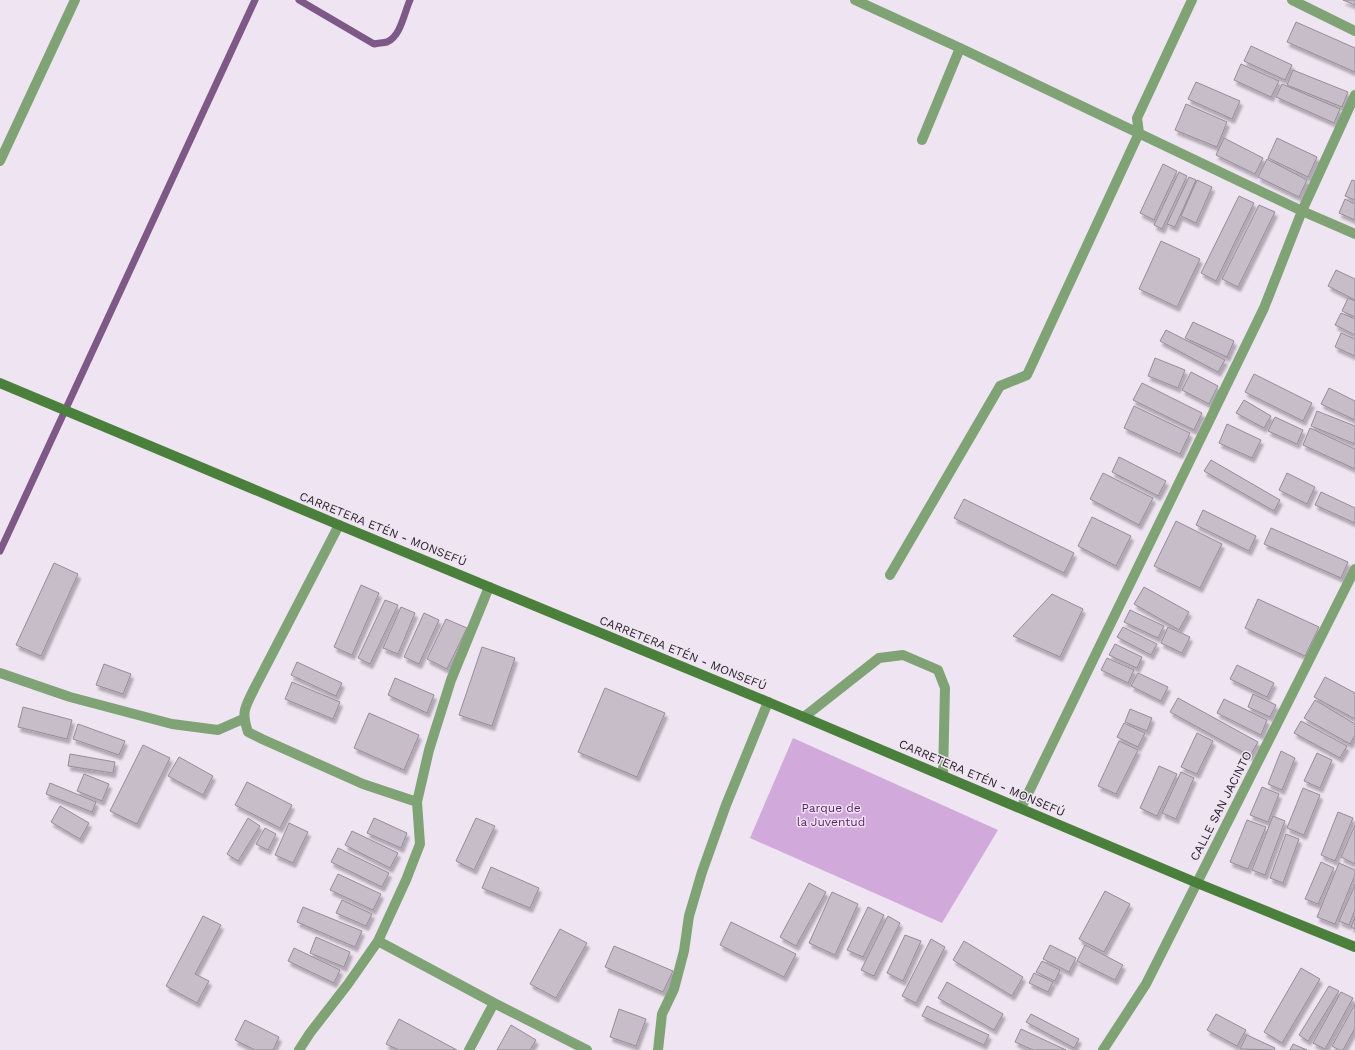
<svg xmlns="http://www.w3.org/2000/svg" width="1355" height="1050" viewBox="0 0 1355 1050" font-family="'Work Sans',sans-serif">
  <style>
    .green { fill: #d1a9db }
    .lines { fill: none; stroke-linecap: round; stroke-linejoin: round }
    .stream { stroke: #7e5987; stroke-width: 7 }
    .building { fill: #c7bdc9; stroke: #958c98; filter: url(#shadow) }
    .service { stroke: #7fa375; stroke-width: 10 }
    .minor { stroke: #7fa375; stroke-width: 10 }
    .secondary { stroke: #4a803b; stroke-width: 10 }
    .labels { text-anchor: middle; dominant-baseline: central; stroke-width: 3; stroke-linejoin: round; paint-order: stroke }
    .street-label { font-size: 12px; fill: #201d21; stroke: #efe4f1 }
    .park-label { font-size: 12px; fill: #5c1b6b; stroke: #efe4f1 }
  </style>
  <defs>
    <filter id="shadow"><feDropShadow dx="2.5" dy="4.5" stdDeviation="1" flood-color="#0004"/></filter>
  </defs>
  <rect width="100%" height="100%" fill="#efe4f1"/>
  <path class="green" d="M793,738L998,830L942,923L750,838Z"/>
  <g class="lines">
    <path class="stream" d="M299,0L374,44C378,43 383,43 387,42C401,36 404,13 410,0
      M0,551L255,0"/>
  </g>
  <path class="building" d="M1343,0H1355V5Z
    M1296,22L1355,48V72L1287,42Z
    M1251,46L1292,65L1285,80L1244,61Z
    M1241,64L1279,81L1271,97L1234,80Z
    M1293,70L1348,92L1342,107L1287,85Z
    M1196,82L1240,101L1232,119L1188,99Z
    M1282,84L1340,109L1334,123L1276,97Z
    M1186,104L1227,122L1217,147L1175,130Z
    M1224,138L1263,158L1255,174L1216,155Z
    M1277,138L1317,157L1308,177L1268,158Z
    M1267,159L1307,180L1299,197L1258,177Z
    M1163,164L1177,171L1154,220L1140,213Z
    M1179,172L1187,176L1162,229L1154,225Z
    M1189,177L1196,180L1175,227L1167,224Z
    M1197,180L1212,187L1196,223L1181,216Z
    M1352,180L1355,181V200L1345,196Z
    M1239,196L1254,203L1216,281L1201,273Z
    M1345,199L1355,204V220L1339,213Z
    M1259,205L1275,212L1238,287L1222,279Z
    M1161,241L1200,259L1177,307L1139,289Z
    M1336,270L1355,279V300L1328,286Z
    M1348,298L1355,301V317L1342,311Z
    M1341,313L1355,319V335L1335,325Z
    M1193,322L1234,341L1227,357L1185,338Z
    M1166,330L1225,360L1218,372L1160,341Z
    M1341,333L1355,339V356L1335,347Z
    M1155,358L1185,370L1178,388L1148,376Z
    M1191,372L1218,386L1209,404L1182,390Z
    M1254,374L1312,403L1303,421L1245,392Z
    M1142,383L1202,413L1194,430L1133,400Z
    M1329,388L1355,401V420L1321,404Z
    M1244,400L1271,416L1264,428L1236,413Z
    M1134,406L1190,433L1180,454L1124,428Z
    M1317,411L1355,426V444L1311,426Z
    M1275,417L1303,430L1297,444L1268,431Z
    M1227,424L1261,440L1252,458L1219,443Z
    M1310,428L1355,449V469L1303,445Z
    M1119,457L1166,481L1158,496L1112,472Z
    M1211,460L1280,500L1274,511L1204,471Z
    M1103,473L1153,498L1139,525L1090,499Z
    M1287,473L1315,487L1307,504L1279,490Z
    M1321,492L1355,508V523L1315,505Z
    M964,499L1074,553L1064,573L954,518Z
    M1203,510L1256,536L1249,551L1196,525Z
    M1092,517L1131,536L1116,566L1078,546Z
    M1176,521L1222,544L1200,588L1154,566Z
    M1271,528L1348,562L1341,578L1264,544Z
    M54,563L78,574L41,656L16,645Z
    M361,585L379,593L352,655L334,647Z
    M1144,587L1189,612L1179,630L1134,604Z
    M1052,594L1083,609L1060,657L1013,636Z
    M1258,599L1319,627L1305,656L1245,628Z
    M385,600L398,605L370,664L358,658Z
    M401,607L415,613L398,654L383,648Z
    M1130,610L1164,626L1158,638L1124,622Z
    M424,613L439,620L419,664L404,657Z
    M446,619L467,628L447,669L427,659Z
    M1123,627L1157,644L1151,655L1117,637Z
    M1168,627L1190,637L1182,653L1161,643Z
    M1115,644L1142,657L1137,668L1109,655Z
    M482,647L515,658L492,726L459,715Z
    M1107,658L1134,670L1128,683L1101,670Z
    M297,662L342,683L336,696L291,675Z
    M104,664L131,674L123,694L96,685Z
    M1237,665L1274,683L1267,697L1230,679Z
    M1138,673L1168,687L1161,701L1131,686Z
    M1325,677L1355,693V719L1314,697Z
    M395,678L434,695L427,713L388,695Z
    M292,682L340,702L333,719L285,699Z
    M605,688L665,713L637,777L578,752Z
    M1253,694L1276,705L1270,717L1248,707Z
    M1178,698L1258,742L1250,756L1170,712Z
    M1224,699L1267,720L1261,735L1217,713Z
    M1315,700L1355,724V735L1350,744L1304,718Z
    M23,707L72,720L67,739L18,727Z
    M1130,709L1152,718L1147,731L1125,722Z
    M369,713L419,735L404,770L354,748Z
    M1301,721L1347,746L1340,758L1294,733Z
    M1124,723L1145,733L1138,747L1117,737Z
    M78,724L125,741L119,755L73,739Z
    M1197,733L1213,741L1197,774L1181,767Z
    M1119,741L1138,750L1116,794L1098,786Z
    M143,745L170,758L137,824L110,811Z
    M1281,751L1295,758L1282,790L1268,784Z
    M1317,753L1332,760L1320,788L1304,781Z
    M70,754L115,762L113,773L68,766Z
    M179,757L213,776L203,795L168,776Z
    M1159,766L1177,774L1157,816L1140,808Z
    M1181,772L1194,778L1176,819L1162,813Z
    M84,774L109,784L102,801L77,791Z
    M247,782L292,805L280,828L235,805Z
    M50,783L96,802L92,812L46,794Z
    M1262,787L1279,794L1268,822L1250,815Z
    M1303,788L1320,795L1304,835L1287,828Z
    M60,806L89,823L80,839L51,822Z
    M1338,812L1353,818L1335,861L1321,855Z
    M1273,816L1285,821L1265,875L1252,870Z
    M248,818L260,826L238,861L227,854Z
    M374,818L407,833L401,848L367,833Z
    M476,818L495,826L474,870L456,861Z
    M1247,820L1266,827L1248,869L1230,862Z
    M289,823L308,832L293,863L275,855Z
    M1355,825V864L1341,857Z
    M265,828L276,834L268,850L256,844Z
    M352,831L398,853L390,868L345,845Z
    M1286,834L1299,839L1283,883L1270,878Z
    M338,848L389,873L382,887L331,862Z
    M1321,862L1334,868L1318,904L1305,899Z
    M1339,863L1355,870V875L1335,924L1317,917Z
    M491,867L539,888L530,908L482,888Z
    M338,874L381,894L373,910L330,890Z
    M809,883L826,892L796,946L780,937Z
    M1355,885V910L1349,925L1339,921Z
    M1105,891L1130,904L1104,952L1079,939Z
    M832,892L858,904L835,955L809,943Z
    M342,900L372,914L366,926L336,913Z
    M303,907L362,931L355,947L297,922Z
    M868,907L884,915L863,957L847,950Z
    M203,916L221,925L195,974L209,981L197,1003L166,986Z
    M888,916L900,923L874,976L861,970Z
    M1355,917V929L1351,927Z
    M731,922L796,954L784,977L720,945Z
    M560,929L587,943L556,998L530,984Z
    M905,935L921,941L903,981L887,973Z
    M316,937L350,952L344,967L310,953Z
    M931,939L945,947L916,1003L902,996Z
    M964,941L1023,977L1012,996L953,960Z
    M1050,945L1076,958L1069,972L1043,959Z
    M1085,945L1123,965L1115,980L1077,961Z
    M614,946L673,971L663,992L605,967Z
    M294,948L340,970L334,983L288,961Z
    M1042,961L1060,970L1055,981L1036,972Z
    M1301,968L1320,979L1282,1043L1264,1032Z
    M1034,973L1053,982L1048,992L1029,983Z
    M947,982L1003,1014L994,1030L938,998Z
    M1329,986L1339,991L1308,1041L1299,1035Z
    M1341,992L1353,998L1325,1049L1313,1043Z
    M1355,1004V1028L1343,1050H1339L1332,1046Z
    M927,1006L989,1035L984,1045L922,1016Z
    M619,1009L646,1019L636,1046L610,1037Z
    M1031,1014L1079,1039L1074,1048L1026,1022Z
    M1216,1014L1246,1030L1237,1046L1207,1030Z
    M399,1019L457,1050H399L386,1044Z
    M245,1020L279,1037L273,1050H255L235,1040Z
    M511,1025L536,1040L530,1050H497Z
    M1021,1029L1066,1050H1033L1015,1042Z
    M1247,1035L1275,1048L1274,1050L1240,1049Z
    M1293,1044L1307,1050H1290Z"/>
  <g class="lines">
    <path class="service" d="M804,717L879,658L903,655L938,670L945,688L943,776"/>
    <path class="minor" d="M855,0L960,48L1302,211L1355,234
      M1292,0L1355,31
      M922,140L960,48
      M0,161L75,0
      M339,525L254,689C245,708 241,711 248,732L262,739L363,784L417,802
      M890,575L1000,386L1027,375L1139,133L1137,118L1192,0
      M0,673L70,697L172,724L218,730L243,719
      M1021,808L1264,308L1302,211L1355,95
      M378,941L494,1003L587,1050
      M299,1050L310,1033L348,984L378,941L406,880L420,844L417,802L429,750L451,680L489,587
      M469,1050L494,1003
      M658,1050L662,1014L674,989L684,951L689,916L702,872L726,805L768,702
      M1103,1050L1146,984L1355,569"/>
    <path class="secondary" d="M0,383L339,525L768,702L1197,883L1355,947"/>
  </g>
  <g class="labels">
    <g class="street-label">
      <text transform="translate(383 529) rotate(22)">CARRETERA ETÉN - MONSEFÚ</text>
      <text transform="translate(683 653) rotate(22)">CARRETERA ETÉN - MONSEFÚ</text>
      <text transform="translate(982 778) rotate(23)">CARRETERA ETÉN - MONSEFÚ</text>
      <text transform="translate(1221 806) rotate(-63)">CALLE SAN JACINTO</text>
    </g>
    <g class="park-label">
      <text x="831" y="808">Parque de<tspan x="831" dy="14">la Juventud</tspan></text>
    </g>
  </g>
</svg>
